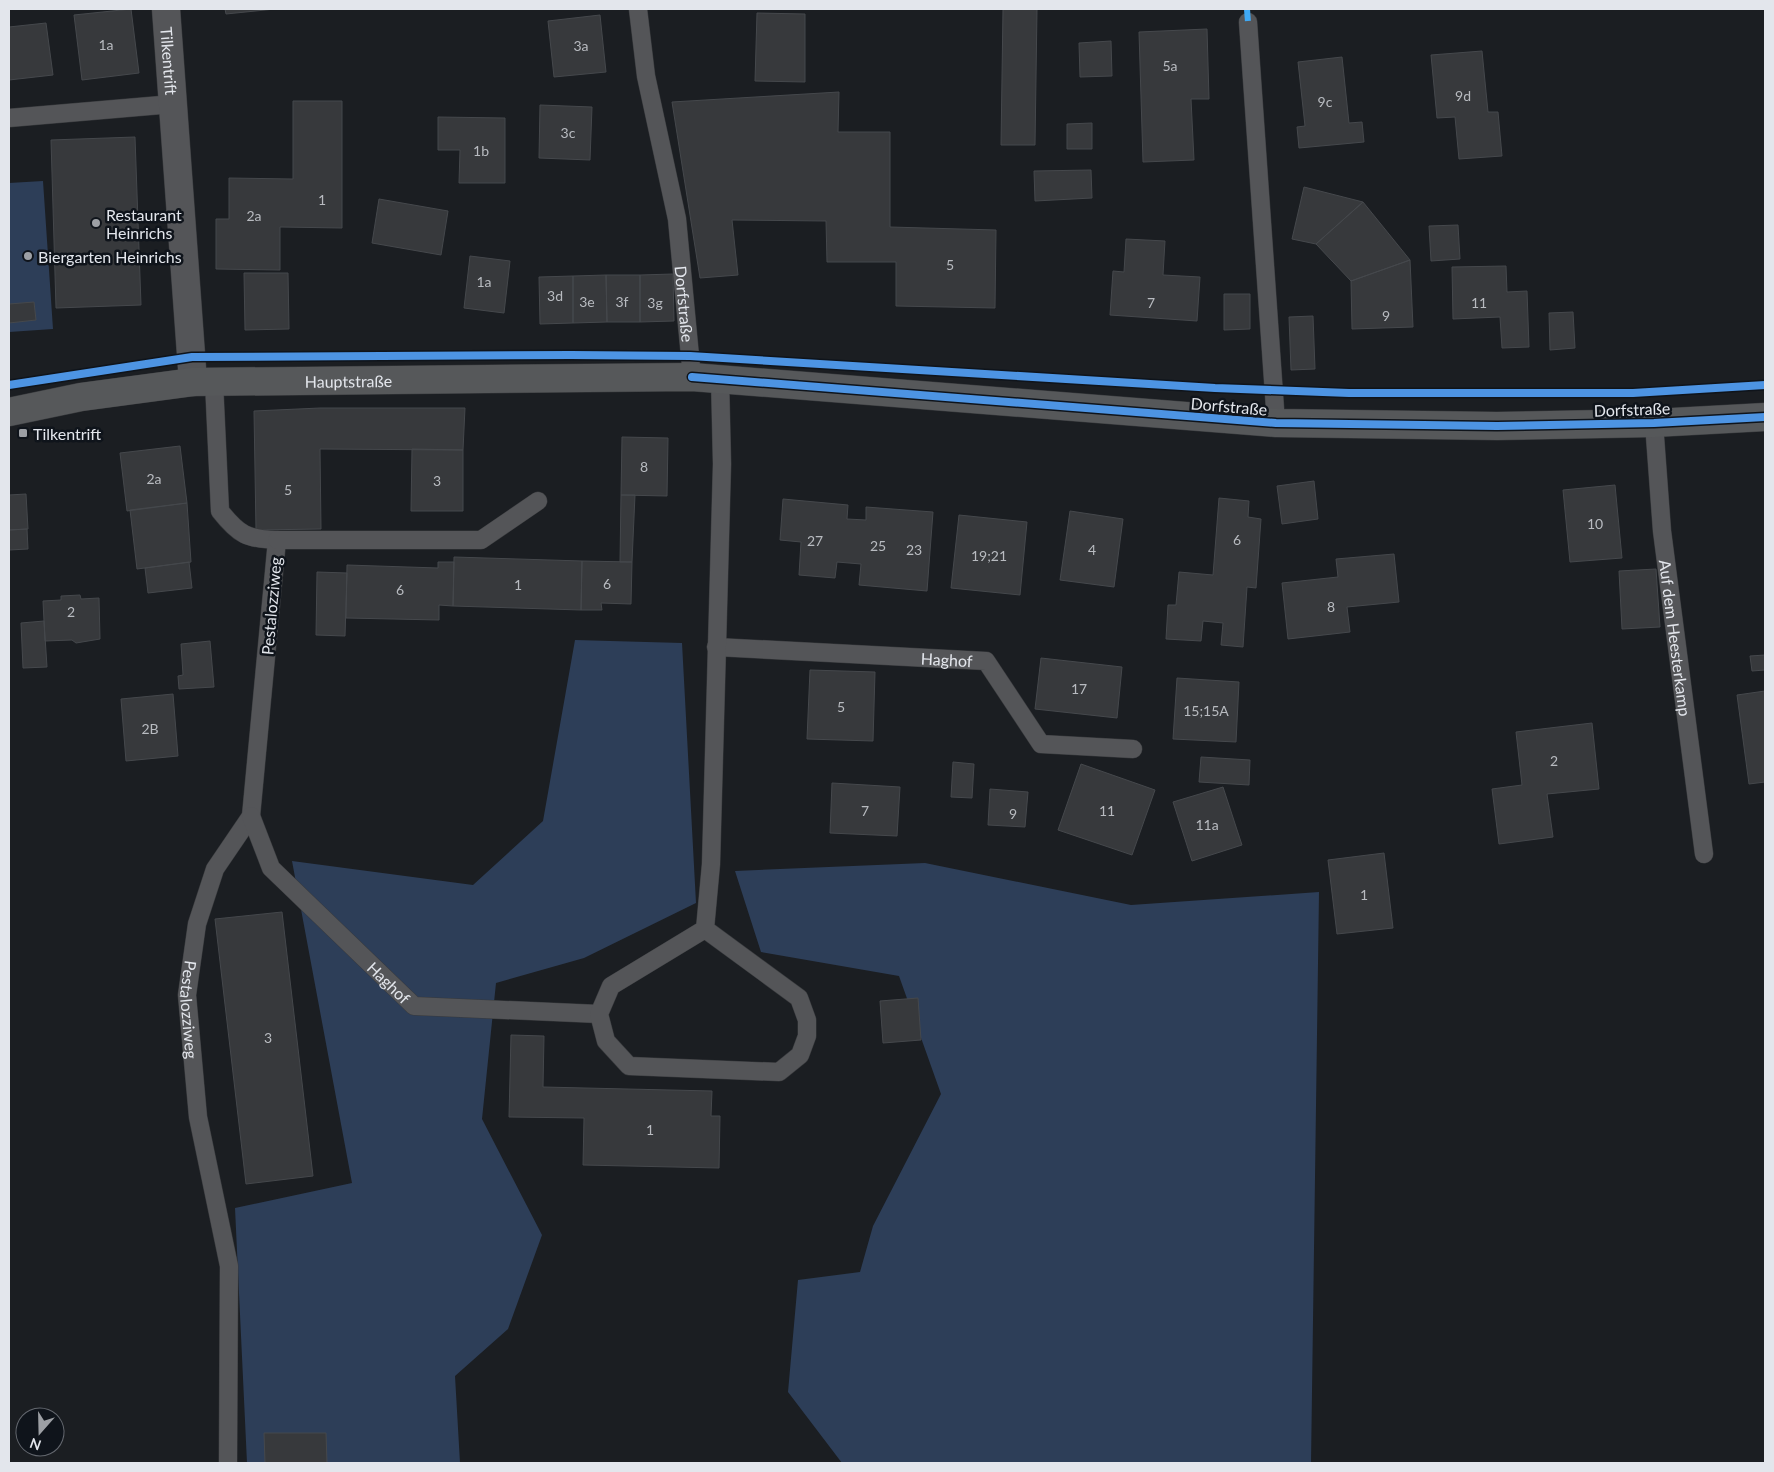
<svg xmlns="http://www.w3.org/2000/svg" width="1774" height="1472" viewBox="0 0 1774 1472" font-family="Lato,sans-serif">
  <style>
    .green { fill: #2d3e58 }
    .building { fill: #37393c; stroke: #45484c }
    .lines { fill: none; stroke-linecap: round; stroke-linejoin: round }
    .service-casing { stroke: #383a3d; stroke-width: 19 }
    .minor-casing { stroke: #383a3d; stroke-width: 29 }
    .secondary-casing { stroke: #383a3d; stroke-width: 29 }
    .service { stroke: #545558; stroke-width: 18 }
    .minor { stroke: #545558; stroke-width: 28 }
    .secondary { stroke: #56585a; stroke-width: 28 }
    .quiet { stroke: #3fa9f5; stroke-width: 6; stroke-dasharray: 12 6; stroke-linecap: butt }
    .cycleway-casing { stroke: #0f141b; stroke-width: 11 }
    .cycleway { stroke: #4d94e3; stroke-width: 8 }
    .poi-dot { fill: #9da0a5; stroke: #0f141b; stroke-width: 2 }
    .labels { text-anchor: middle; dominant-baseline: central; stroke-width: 5; stroke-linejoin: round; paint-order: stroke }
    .number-label { font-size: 14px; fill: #b8bbc0 }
    .street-label { font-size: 16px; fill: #e3e6ec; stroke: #0f141b }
    .poi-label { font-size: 16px; fill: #e3e6ec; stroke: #0f141b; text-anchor: start }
  </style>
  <rect width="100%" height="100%" fill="#1b1e22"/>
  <path class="green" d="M43,181L53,329L9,332V183Z
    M575,640L682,643L696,903L584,958L496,983L482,1119L542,1235L508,1329L455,1376L460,1463H247L235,1208L352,1183L292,861L473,885L543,821Z
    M925,863L1131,905L1319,892L1311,1463H842L788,1392L798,1280L860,1272L873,1226L941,1094L899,976L761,952L735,871Z"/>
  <path class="building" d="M131,9L139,73L82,80L74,15Z
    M225,9H275L226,14Z
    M1003,9H1037L1035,145H1001Z
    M757,13L805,14V82L755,81Z
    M600,15L606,72L554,77L548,21Z
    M46,23L53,75L9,80V27Z
    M1207,29L1209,99H1191L1194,160L1143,162L1139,32Z
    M1111,41L1112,76L1080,77L1079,43Z
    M1482,51L1488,112H1498L1502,156L1459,159L1455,117L1437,118L1431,55Z
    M1342,57L1349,123L1362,122L1364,142L1299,148L1297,127L1305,126L1298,62Z
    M839,92L838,132H890V227L996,230L995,308L896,306V262H827L826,221L732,220L738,275L700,278L672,102Z
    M293,101H342V228L280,227V270L216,269V219H229V178L293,179Z
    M540,105L592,107L590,160L539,158Z
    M438,117L505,118V183H459L460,150H438Z
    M1092,123V149H1067V124Z
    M135,137L141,305L56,308L51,140Z
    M1091,170L1092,198L1035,201L1034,171Z
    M1304,187L1363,202L1316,244L1292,239Z
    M379,199L448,211L441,255L372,243Z
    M1363,202L1410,260L1351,281L1316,244Z
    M1458,225L1460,259L1431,261L1429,226Z
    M1126,239L1165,241L1163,275L1200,277L1197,321L1110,315L1113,271L1124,272Z
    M470,256L510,261L504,313L464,308Z
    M1410,260L1413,327L1352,329L1351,281Z
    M1506,266L1507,292L1527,291L1529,347L1502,348L1500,317L1453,319L1452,267Z
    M244,273H288L289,329L245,330Z
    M673,274L674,321L640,322V275Z
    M606,275L607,322L573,323V276Z
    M606,275H640V322H607Z
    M573,276V323L540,324L539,277Z
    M1224,294H1250V329L1224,330Z
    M34,302L36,320L9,323V304Z
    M1573,312L1575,348L1550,350L1549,313Z
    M1313,316L1315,369L1291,370L1289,317Z
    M320,408H465L463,450L320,449L321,529L256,530L254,411Z
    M622,437L668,438L667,496L621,495Z
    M180,446L187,503L127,511L120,453Z
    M412,449L463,450V511H411Z
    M1314,481L1318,519L1282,524L1277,486Z
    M1615,485L1622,558L1570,562L1563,490Z
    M26,494L28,529L9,530V495Z
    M621,495H635L632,562H620Z
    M1219,498L1249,501L1248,517L1261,519L1256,588L1247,587L1243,647L1221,645L1223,623L1203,621L1201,641L1166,639L1168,605H1176L1179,572L1213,575Z
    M783,499L848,505L847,519L866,520V507L933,512L927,591L859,585L861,564L837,562L835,578L799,575L801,542L780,540Z
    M187,503L191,562L137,569L130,510Z
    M1070,511L1123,519L1114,587L1060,580Z
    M959,515L1027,522L1020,595L951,588Z
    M27,529L28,549L9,550V530Z
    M1394,554L1399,602L1347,607L1350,632L1288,639L1282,583L1338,577L1336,559Z
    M454,557L582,561L581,610L453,606Z
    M582,561L632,562L631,604L601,603L602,610H581Z
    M189,562L192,588L148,593L145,568Z
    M438,562H454L453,606L439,605V620L346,618L347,565L438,568Z
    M1656,569L1660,627L1622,629L1619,571Z
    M317,572L347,573L345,636L316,635Z
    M80,595L81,599L99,598L100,639L76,643L72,640L45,641L43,601L61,600V596Z
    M44,621L47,667L23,668L21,623Z
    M210,641L214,687L179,689L178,676L183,675L181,644Z
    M1765,655V670L1752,671L1750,656Z
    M1041,658L1122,667L1117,718L1035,709Z
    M810,670L875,672L873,741L807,739Z
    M1177,678L1239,682L1236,742L1173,739Z
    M1765,691V782L1749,784L1737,695Z
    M173,694L178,756L126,761L121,699Z
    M1592,723L1599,789L1547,794L1553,837L1499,844L1492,789L1522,785L1516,732Z
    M1201,757L1250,760L1249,785L1199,782Z
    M953,762L974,764L972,798L951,797Z
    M1081,764L1155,790L1132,855L1058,830Z
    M832,783L900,787L897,836L830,833Z
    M1223,787L1242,845L1192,861L1173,802Z
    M990,789L1028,792L1025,827L988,825Z
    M1384,853L1393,928L1337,934L1328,860Z
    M282,912L313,1176L246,1184L215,919Z
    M918,998L921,1040L883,1043L880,1001Z
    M511,1035L544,1036L543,1087L712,1091L711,1116H720L719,1168L583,1165L584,1118L509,1117Z
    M264,1433H326L327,1463H265Z"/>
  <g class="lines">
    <defs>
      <g id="service">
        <path id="s1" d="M638,9L646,76L677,219L692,377"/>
        <path d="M1248,22L1276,423"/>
        <path d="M9,118L173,104"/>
        <path id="s2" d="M214,382L220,511C239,535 247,539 277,540L251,816L215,869L197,924L187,995L198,1117L229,1266L228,1463"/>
        <path id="s3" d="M1654,423L1662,531L1704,854"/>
        <path d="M277,540H481L538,501"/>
        <path id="s4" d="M716,647L986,661L1041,744L1133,749"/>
        <path id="s5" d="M251,816L271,868L414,1006L599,1014"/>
        <path d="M705,929L799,998L807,1020V1036L800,1055L779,1072L629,1066L606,1041L599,1014L611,986L705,929L711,864L722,464L720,378"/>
      </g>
      <g id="minor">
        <path id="s6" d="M166,9L193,382"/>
      </g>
      <g id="secondary">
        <path id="s7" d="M9,412L81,397L193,382L692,377L1276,423L1497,426L1654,423L1765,417"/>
      </g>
    </defs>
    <use href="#service" class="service-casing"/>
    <use href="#minor" class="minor-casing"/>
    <use href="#secondary" class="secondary-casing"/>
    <use href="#service" class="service"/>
    <use href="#minor" class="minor"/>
    <use href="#secondary" class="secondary"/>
    <path class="quiet" d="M1247,9L1248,22"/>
    <defs>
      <path id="cycleway" d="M692,377L1276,423L1497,426L1654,423L1765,417
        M9,385L192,357L571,355L690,356L1215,388L1349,393H1633L1765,385"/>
    </defs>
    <use href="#cycleway" class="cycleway-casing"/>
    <use href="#cycleway" class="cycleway"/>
  </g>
  <g class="poi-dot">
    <circle cx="96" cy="223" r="5"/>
    <circle cx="28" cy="256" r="5"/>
    <rect x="18" y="428" width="10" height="10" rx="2.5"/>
  </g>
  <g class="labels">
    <g class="number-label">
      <text x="106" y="44">1a</text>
      <text x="581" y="45">3a</text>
      <text x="1170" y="65">5a</text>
      <text x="1463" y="95">9d</text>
      <text x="1325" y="101">9c</text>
      <text x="568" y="132">3c</text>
      <text x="481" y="150">1b</text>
      <text x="322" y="199">1</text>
      <text x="254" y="215">2a</text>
      <text x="950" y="264">5</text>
      <text x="484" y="281">1a</text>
      <text x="555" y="295">3d</text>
      <text x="587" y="301">3e</text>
      <text x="622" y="301">3f</text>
      <text x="655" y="302">3g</text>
      <text x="1151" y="302">7</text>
      <text x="1479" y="302">11</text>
      <text x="1386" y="315">9</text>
      <text x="644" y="466">8</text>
      <text x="154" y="478">2a</text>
      <text x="437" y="480">3</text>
      <text x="288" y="489">5</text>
      <text x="1595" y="523">10</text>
      <text x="1237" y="539">6</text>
      <text x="815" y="540">27</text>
      <text x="878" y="545">25</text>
      <text x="914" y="549">23</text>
      <text x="1092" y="549">4</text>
      <text x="989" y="555">19;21</text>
      <text x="607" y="583">6</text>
      <text x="518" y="584">1</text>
      <text x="400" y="589">6</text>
      <text x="1331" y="606">8</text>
      <text x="71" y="611">2</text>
      <text x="1079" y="688">17</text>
      <text x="841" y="706">5</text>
      <text x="1206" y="710">15;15A</text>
      <text x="150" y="728">2B</text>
      <text x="1554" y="760">2</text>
      <text x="865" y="810">7</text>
      <text x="1107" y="810">11</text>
      <text x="1013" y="813">9</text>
      <text x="1207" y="824">11a</text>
      <text x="1364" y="894">1</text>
      <text x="268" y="1037">3</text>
      <text x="650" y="1129">1</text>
    </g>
    <g class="street-label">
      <text stroke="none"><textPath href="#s6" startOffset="52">Tilkentrift</textPath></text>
      <text stroke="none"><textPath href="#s1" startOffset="299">Dorfstraße</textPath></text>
      <text stroke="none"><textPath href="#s7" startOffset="342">Hauptstraße</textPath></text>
      <text transform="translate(1229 406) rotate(5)">Dorfstraße</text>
      <text transform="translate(1632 409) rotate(-2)">Dorfstraße</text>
      <text transform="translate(271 606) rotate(-85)">Pestalozziweg</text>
      <text stroke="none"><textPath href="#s3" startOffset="216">Auf dem Heesterkamp</textPath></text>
      <text stroke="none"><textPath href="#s4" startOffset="231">Haghof</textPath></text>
      <text stroke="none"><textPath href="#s5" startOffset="220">Haghof</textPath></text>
      <text stroke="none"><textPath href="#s2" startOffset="682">Pestalozziweg</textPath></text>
    </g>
    <g class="poi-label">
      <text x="106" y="214">Restaurant<tspan x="106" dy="18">Heinrichs</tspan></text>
      <text x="38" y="256">Biergarten Heinrichs</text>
      <text x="33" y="433">Tilkentrift</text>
    </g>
  </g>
  <rect width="1774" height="1472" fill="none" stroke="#e3e6ec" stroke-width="20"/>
  <g transform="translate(40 1432) rotate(200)"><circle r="24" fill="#0f141b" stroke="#64686f"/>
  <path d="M0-4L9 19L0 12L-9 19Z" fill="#9da0a5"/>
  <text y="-8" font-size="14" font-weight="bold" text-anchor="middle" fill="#e3e6ec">N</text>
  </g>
</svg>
